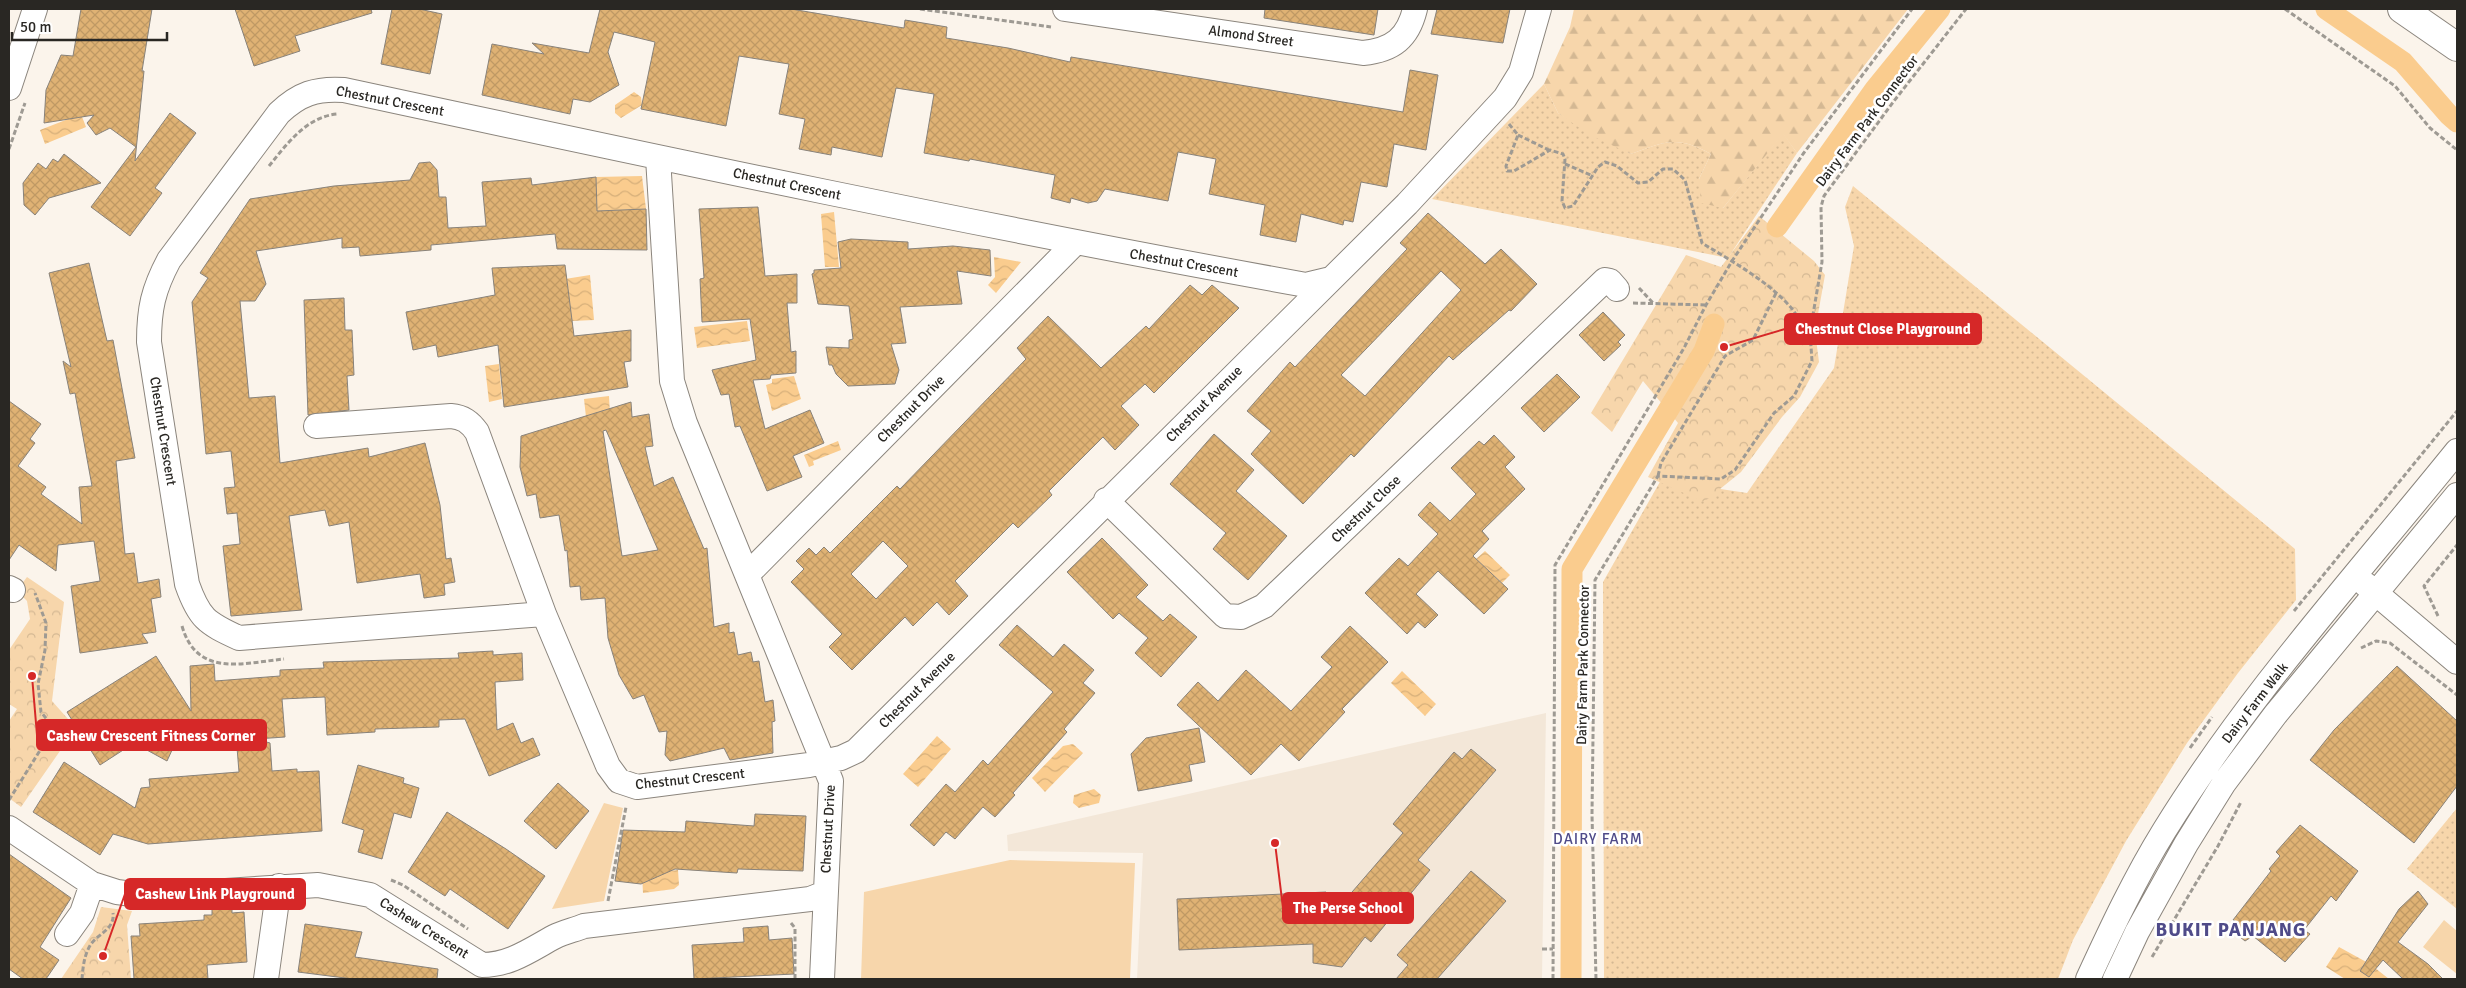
<svg xmlns="http://www.w3.org/2000/svg" width="2466" height="988" viewBox="0 0 2466 988" font-family="Signika,sans-serif">
  <style>
    .built { fill: #f3e7d8 }
    .grass { fill: url(#grass-dots) }
    .forest { fill: url(#forest-firs) }
    .park { fill: url(#park-crowns) }
    .garden { fill: #f7d6ab }
    .water { fill: url(#water-waves) }
    .lines { fill: none; stroke-linecap: round; stroke-linejoin: round }
    .canal { stroke: #facc8e; stroke-width: 21 }
    .building { fill: url(#building-cross-hatch); stroke: #88827a; fill-rule: evenodd }
    .minor-casing { stroke: #8b857d; stroke-width: 26 }
    .major-casing { stroke: #8b857d; stroke-width: 30 }
    .path { stroke: #9e9a93; stroke-width: 3; stroke-dasharray: 5 2.5; stroke-linecap: butt }
    .minor { stroke: #fff; stroke-width: 24 }
    .major { stroke: #fff; stroke-width: 28 }
    .labels { text-anchor: middle; dominant-baseline: central; stroke-width: 5; stroke-linejoin: round; paint-order: stroke }
    .street-label { font-size: 14px; fill: #292723; stroke: #fff }
    .neighbourhood-label { font-size: 15px; letter-spacing: 1px; fill: #4f4b89; stroke: #fff }
    .district-label { font-size: 19px; font-weight: bold; letter-spacing: 1px; fill: #4f4b89; stroke: #fff }
    .leader { fill: none; stroke: #d62828; stroke-width: 2 }
    .callout-dot { fill: #d62828; stroke: #fff; stroke-width: 2 }
    .callout { fill: #d62828; stroke: #d62828; stroke-width: 2 }
    .callout-label { font-size: 15px; text-anchor: middle; font-weight: bold; fill: #fff }
  </style>
  <defs>
    <pattern id="grass-dots" width="8" height="8" patternUnits="userSpaceOnUse" patternTransform="scale(1.25)"><rect width="8" height="8" fill="#f7d6ab"/><path d="M2 2h.1M6 6h.1" fill="none" stroke="#d4b893" stroke-width="1.8" stroke-linecap="round"/></pattern>
    <pattern id="forest-firs" width="22" height="20" patternUnits="userSpaceOnUse" patternTransform="scale(1.25)"><rect width="22" height="20" fill="#f7d6ab"/><path d="M5 1l3.5 6h-7zM16 11l3.5 6h-7z" fill="#d4b893"/></pattern>
    <pattern id="park-crowns" width="20" height="18" patternUnits="userSpaceOnUse" patternTransform="scale(1.25)"><rect width="20" height="18" fill="#f7d6ab"/><path d="M2 6a3 3 0 1 1 6 0M12 15a3 3 0 1 1 6 0" fill="none" stroke="#d4b893"/></pattern>
    <pattern id="water-waves" width="16" height="10" patternUnits="userSpaceOnUse" patternTransform="scale(1.25)"><rect width="16" height="10" fill="#facc8e"/><path d="M0 5q4-4 8 0t8 0" fill="none" stroke="#d6af7a"/></pattern>
    <pattern id="building-cross-hatch" width="8" height="8" patternUnits="userSpaceOnUse" patternTransform="scale(1.25)"><rect width="8" height="8" fill="#dfb274"/><path d="M0 0l8 8M0 8l8-8" fill="none" stroke="#bf9964"/></pattern>
  </defs>
  <rect width="100%" height="100%" fill="#fbf4eb"/>
  <path class="built" d="M1546,713L1542,979H1137L1143,853L1008,851L1007,835Z"/>
  <path class="grass" d="M1544,84L1558,113L1631,154C1665,141 1677,135 1711,154L1699,179L1723,208L1783,133L1797,153L1728,258L1432,199Z
    M1853,186L2295,549L2296,600L2238,673L2187,743L2126,841L2073,940L2058,979H1604L1603,582L1661,480L1747,493L1834,368L1854,246L1845,207Z
    M2457,808V909L2407,869Z"/>
  <path class="forest" d="M1574,9H1908L1797,153L1783,134L1723,208L1701,203L1699,179L1711,154C1677,135 1665,141 1631,154L1590,135L1558,113L1544,84L1570,27Z"/>
  <path class="park" d="M1759,216L1814,261L1825,275L1815,331L1819,362L1800,397L1782,417L1741,472L1704,502L1648,477L1678,423L1643,381L1612,432L1591,413L1686,255L1721,267Z
    M27,577L64,602L52,701L76,728L21,807L9,798V721L17,709L9,704V650L30,619L27,601L23,597L24,590L21,585Z
    M101,907L132,911L127,925L131,979H61L93,932Z"/>
  <path class="garden" d="M604,803L623,808L604,901L552,909Z
    M1010,860L1135,863L1130,979H861L864,892Z
    M2444,920L2457,931V974L2423,947Z"/>
  <path class="water" d="M634,92L641,97L642,105L621,118L615,113V105Z
    M81,114L86,127L45,144L40,130Z
    M642,176L646,209L597,211L596,177Z
    M834,212L839,267H825L821,214Z
    M994,257L1021,262L996,293L988,285L995,277Z
    M590,275L594,320L572,321L565,279Z
    M747,321L750,341L697,348L694,327Z
    M499,364L502,399L489,402L485,366Z
    M794,376L801,399L772,411L766,385L772,383V379Z
    M609,396L610,414L586,417L584,399Z
    M838,441L841,450L813,461L814,465L809,467L804,455Z
    M1485,551L1510,575L1502,583L1476,559Z
    M1402,671L1436,704L1425,716L1391,683Z
    M937,736L951,749L918,787L903,774Z
    M1073,744L1083,753L1045,792L1032,778L1063,746Z
    M1094,789L1101,795L1099,803L1079,808L1073,803L1074,795Z
    M678,870L679,885L674,889L643,893L642,874Z
    M2339,947L2370,964L2389,979H2345L2326,967Z"/>
  <g class="lines">
    <path class="canal" d="M2326,9L2403,62L2449,115L2457,122
      M1777,227L1875,89L1940,9
      M1571,979L1572,569L1704,351L1714,324"/>
  </g>
  <path class="building" d="M81,9H152L142,71H144L135,161L170,113L196,133L155,188L162,193L130,236L91,207L136,147L110,128L96,135L87,123L94,115L44,123L46,90L61,55L73,56Z
    M235,9H371L372,13L295,36L300,51L254,66Z
    M392,9H419L442,14L430,74L381,64Z
    M600,9H791L904,28L905,20L947,27L946,38L1008,48L1070,62L1071,57L1403,112L1410,70L1438,75L1426,150L1394,144L1387,187L1361,182L1353,222L1344,220L1343,225L1301,214L1296,242L1260,235L1265,205L1209,194L1216,159L1178,152L1168,201L1105,189L1097,201L1088,203L1071,198L1070,203L1051,198L1055,175L970,159L969,161L924,153L934,94L896,88L882,157L832,147L831,155L799,149L805,119L779,114L789,64L739,56L726,126L641,109L655,42L614,32L608,52L619,85L590,102L573,99L570,114L482,95L492,44L544,54L532,43L589,53Z
    M1265,9H1378L1374,35L1264,18Z
    M1437,9H1510L1503,43L1431,34Z
    M64,154L101,183L49,198L35,215L24,205L23,183L38,163L46,169L53,159L58,162Z
    M430,162L437,170L439,197H446L448,228L486,226L482,182L531,178L532,185L596,177L597,211L646,209L647,250L557,249L555,234L431,245V250L360,256L359,247L342,248V238L256,251L266,284L255,301H240L249,398L275,396L280,463L368,448L369,457L425,443L440,505L446,559L451,558L455,582L444,584L445,595L424,598L420,574L357,583L349,522L329,526L325,510L289,516L302,610L231,616L223,546L240,544L237,513L227,514L224,488L235,487L231,451L206,454L192,302L208,278L200,273L250,199L334,186L410,180L419,163Z
    M758,207L765,276L797,274V303H787L791,352L796,351V373L771,375L770,379L753,380L765,429L810,410L824,443L793,456L802,477L767,491L740,426L735,427L729,394L721,395L712,370L756,360L750,319L702,322L700,279L704,278L699,209Z
    M1428,213L1485,264L1501,249L1537,284L1511,311L1509,310L1453,360L1449,356L1354,457L1351,454L1303,504L1251,454L1271,431L1247,411L1290,362L1295,367L1407,249L1400,243ZM1441,271L1461,290L1365,396L1341,375Z
    M851,239L908,242V249L953,246L990,250L991,276L957,271L962,304L900,307L906,343L891,344L899,370L895,384L848,386L836,374L832,365H829L826,347L849,348V340L853,339L849,306L818,304L812,274L814,273V270L841,268L838,242Z
    M89,263L107,341L113,340L135,458L116,461L125,554L134,553L138,583L159,579L161,597L151,599L156,632L142,634L148,643L80,653L71,586L100,581L94,541L58,545L56,571L19,545L9,560V401L41,424L30,439L35,443L18,466L46,487L41,494L82,524L79,487L92,486L75,393L70,394L63,361L71,367L49,273Z
    M565,265L574,336L631,330V361L624,362L628,387L504,407L498,345L438,357L436,345L413,350L406,312L495,295L492,268Z
    M1190,285L1202,295L1212,285L1239,308L1154,393L1145,384L1121,406L1139,425L1115,450L1103,437L1049,491L1052,495L1018,528L1013,523L955,581L968,596L949,615L937,602L913,626L905,617L852,670L829,647L842,634L791,582L804,569L796,561L809,548L816,555L824,547L830,553L897,486L900,489L1026,359L1017,348L1048,316L1101,368L1146,326L1149,329ZM883,541L908,566L876,599L851,574Z
    M344,298L345,330H352L354,375L347,376L349,410L308,415L304,300Z
    M1603,312L1625,335L1618,342L1621,345L1604,361L1579,335Z
    M1557,374L1580,397L1544,432L1521,408Z
    M631,402L632,417L649,414L653,446L645,447L654,486L673,477L704,549L707,548L714,627L729,623V633L734,632L738,655L751,652L753,662L759,661L765,702L773,700L775,721L772,722L773,753L730,760L724,748L670,761L665,755L667,731L659,732L644,695L633,699L619,675L608,638L605,598L581,600L580,586L570,587L567,550L565,551L559,515L540,518L536,494L527,496L520,467L521,436ZM606,430L658,550L622,556L603,431Z
    M1214,434L1254,470L1236,491L1287,536L1248,580L1213,549L1226,533L1170,484Z
    M1494,435L1515,457L1505,467L1525,489L1482,531L1489,539L1473,556L1508,589L1484,614L1438,571L1416,594L1438,615L1425,628L1418,622L1407,634L1365,593L1399,558L1408,566L1438,534L1418,515L1430,502L1450,521L1476,494L1451,468L1479,441L1484,445Z
    M1102,538L1148,585L1136,597L1163,621L1170,614L1197,637L1161,677L1135,653L1148,638L1119,613L1113,619L1067,572Z
    M1017,625L1053,657L1064,644L1094,670L1083,683L1095,693L1064,729L1067,732L1013,793L1015,795L995,817L983,807L955,839L946,832L934,846L910,825L946,784L955,792L983,760L988,765L1053,692L999,645Z
    M1350,626L1388,662L1342,709L1345,712L1299,761L1281,744L1251,775L1177,705L1198,682L1218,701L1246,670L1291,711L1332,667L1321,657Z
    M493,651V655L522,653L523,680L495,682L497,730L513,723L521,743L533,738L540,755L489,776L465,719L439,720V727L375,729V732L327,735L325,697L282,699L285,737L256,739L270,743L272,771L297,769V772L319,771L322,831L148,844L113,834L100,855L33,812L64,762L135,808L141,788L150,787L149,779L239,772L236,735L178,737L167,761L134,743L100,765L67,712L156,656L191,711L190,666L214,664L215,681L280,676V670L324,668L323,662L459,658L458,653Z
    M2397,666L2457,721V786L2414,843L2310,760L2334,730Z
    M1199,728L1205,762L1189,765L1192,781L1138,791L1131,754L1146,738Z
    M1471,749L1496,770L1418,860L1430,870L1371,942L1365,937L1342,967L1313,963V944L1179,950L1177,899L1326,892L1327,921L1403,833L1393,824L1454,752L1462,759Z
    M358,765L404,778L403,783L419,788L411,818L394,813L382,859L358,852L364,830L342,823Z
    M558,783L589,811L556,849L524,821Z
    M447,812L506,849L545,876L508,929L450,889L445,896L408,872Z
    M755,814L806,816L803,871L738,869L737,873L675,869L641,884L615,881L623,830L685,832L686,821L754,826Z
    M2300,825L2358,871L2336,901L2331,896L2304,930L2310,934L2285,962L2253,936L2245,941L2229,928L2235,921L2233,920L2271,871L2269,869L2280,856L2276,852Z
    M9,854L71,898L40,947L59,960L46,979H23L9,969Z
    M1471,871L1506,901L1437,979H1396L1408,965L1397,955Z
    M2418,891L2428,904L2398,942L2428,964L2443,979H2403L2383,960L2369,977L2360,971L2399,909Z
    M232,906V913L244,912L247,962L207,965L208,979H134L131,936H140L139,924L204,920V915H212V908Z
    M305,924L362,932L355,957L438,969L437,979H353L298,972Z
    M768,926L769,940L792,938L794,974L694,979L692,945L744,942L743,928Z"/>
  <g class="lines">
    <defs>
      <path id="minor" d="M1065,9L1363,53C1393,50 1408,38 1415,9
        M9,88L35,9
        M658,158L672,381L685,423L831,781L822,979
        M316,426L451,416C463,417 470,422 477,432L544,614L608,766L619,781L637,787L809,765L841,758L856,751L1407,204L1505,98L1521,72L1539,9
        M1106,500L1225,616L1241,617L1264,606L1605,280L1610,281L1617,289
        M747,575L1075,243
        M2365,584L2457,662
        M9,588L13,590
        M544,614L239,638C206,623 199,618 187,584L149,342C149,309 153,290 169,260L279,113C299,94 316,88 344,90C664,159 984,227 1306,285L1331,279
        M9,828L92,884L117,892L148,896L318,885L370,895L482,965C510,965 530,950 554,937C564,932 574,930 584,926L810,899L825,893
        M67,934L82,913L92,884
        M266,979L279,886
        M2088,979C2111,929 2135,878 2164,831C2248,695 2357,575 2457,451
        M2115,979L2137,932L2186,844L2224,783L2275,715L2457,495"/>
      <path id="major" d="M2402,9L2457,47"/>
    </defs>
    <use href="#minor" class="minor-casing"/>
    <use href="#major" class="major-casing"/>
    <path class="path" d="M920,9L1051,27
      M2285,9L2395,86L2430,128L2457,150
      M1509,124L1518,135L1506,166L1507,171H1514L1550,150L1563,154L1565,159L1562,201L1565,208L1573,206L1598,167L1605,162L1617,166L1638,183L1648,182L1663,169H1673L1685,180L1702,243C1733,262 1770,282 1793,310C1800,319 1804,334 1810,345
      M1518,135L1549,150
      M9,149L25,103
      M1565,164L1593,176
      M269,166C287,144 306,117 337,114
      M1639,288L1654,304
      M1633,303L1706,305
      M1658,476L1661,463L1725,356L1753,340L1776,293
      M2294,611L2457,411
      M2438,616L2424,586L2457,545
      M182,626C197,678 243,663 284,659
      M2361,648L2376,641L2390,643L2457,695
      M2190,748L2212,717
      M9,800L54,728L41,712L38,684L45,650L46,623L35,593
      M391,880L403,885L468,929
      M608,901L626,807
      M791,923L795,928V979
      M1542,949H1553
      M2152,957L2218,846L2241,802
      M82,979C83,967 84,955 91,944C98,934 115,929 113,913
      M1553,979L1555,565L1684,348L1706,305L1732,261L1803,154L1912,9
      M1596,979L1592,814L1595,580L1658,476L1721,479L1735,470L1774,413L1794,396L1812,361L1810,332L1822,262L1821,207L1824,196L1894,101L1966,9"/>
    <use href="#minor" class="minor"/>
    <use href="#major" class="major"/>
  </g>
  <g class="labels">
    <g class="street-label">
      <text transform="translate(1251 36) rotate(8)">Almond Street</text>
      <text transform="translate(390 101) rotate(11)">Chestnut Crescent</text>
      <text transform="translate(1867 121) rotate(-53)">Dairy Farm Park Connector</text>
      <text transform="translate(787 184) rotate(12)">Chestnut Crescent</text>
      <text transform="translate(1184 263) rotate(10)">Chestnut Crescent</text>
      <text transform="translate(1204 404) rotate(-45)">Chestnut Avenue</text>
      <text transform="translate(911 409) rotate(-45)">Chestnut Drive</text>
      <text transform="translate(163 431) rotate(81)">Chestnut Crescent</text>
      <text transform="translate(1366 509) rotate(-44)">Chestnut Close</text>
      <text transform="translate(1583 665) rotate(-89)">Dairy Farm Park Connector</text>
      <text transform="translate(917 690) rotate(-45)">Chestnut Avenue</text>
      <text transform="translate(2255 703) rotate(-52)">Dairy Farm Walk</text>
      <text transform="translate(690 779) rotate(-6)">Chestnut Crescent</text>
      <text transform="translate(828 829) rotate(-87)">Chestnut Drive</text>
      <text transform="translate(424 928) rotate(32)">Cashew Crescent</text>
    </g>
    <g class="neighbourhood-label">
      <text x="1598" y="839">DAIRY FARM</text>
    </g>
    <g class="district-label">
      <text x="2231" y="930">BUKIT PANJANG</text>
    </g>
  </g>
  <path class="leader" d="M1724 347L1785 329M32 676L37 735M103 956L125 894M1275 843L1283 908"/>
  <g class="callout-dot">
    <circle cx="1724" cy="347" r="5"/>
    <circle cx="32" cy="676" r="5"/>
    <circle cx="103" cy="956" r="5"/>
    <circle cx="1275" cy="843" r="5"/>
  </g>
  <g class="callout">
    <rect x="1785" y="314" width="196" height="30" rx="5"/>
    <rect x="37" y="720" width="229" height="30" rx="5"/>
    <rect x="125" y="879" width="180" height="30" rx="5"/>
    <rect x="1283" y="893" width="130" height="30" rx="5"/>
  </g>
  <g class="callout-label">
    <text x="1883" y="334">Chestnut Close Playground</text>
    <text x="151" y="741">Cashew Crescent Fitness Corner</text>
    <text x="215" y="899">Cashew Link Playground</text>
    <text x="1348" y="913">The Perse School</text>
  </g>
  <rect width="2466" height="988" fill="none" stroke="#292723" stroke-width="20"/>
  <path d="M12 32v8h155v-8" fill="none" stroke="#292723" stroke-width="2.5"/>
  <text x="20" y="32" font-size="15" fill="#292723" stroke="#ffffff" stroke-width="4" paint-order="stroke">50 m</text>
</svg>
